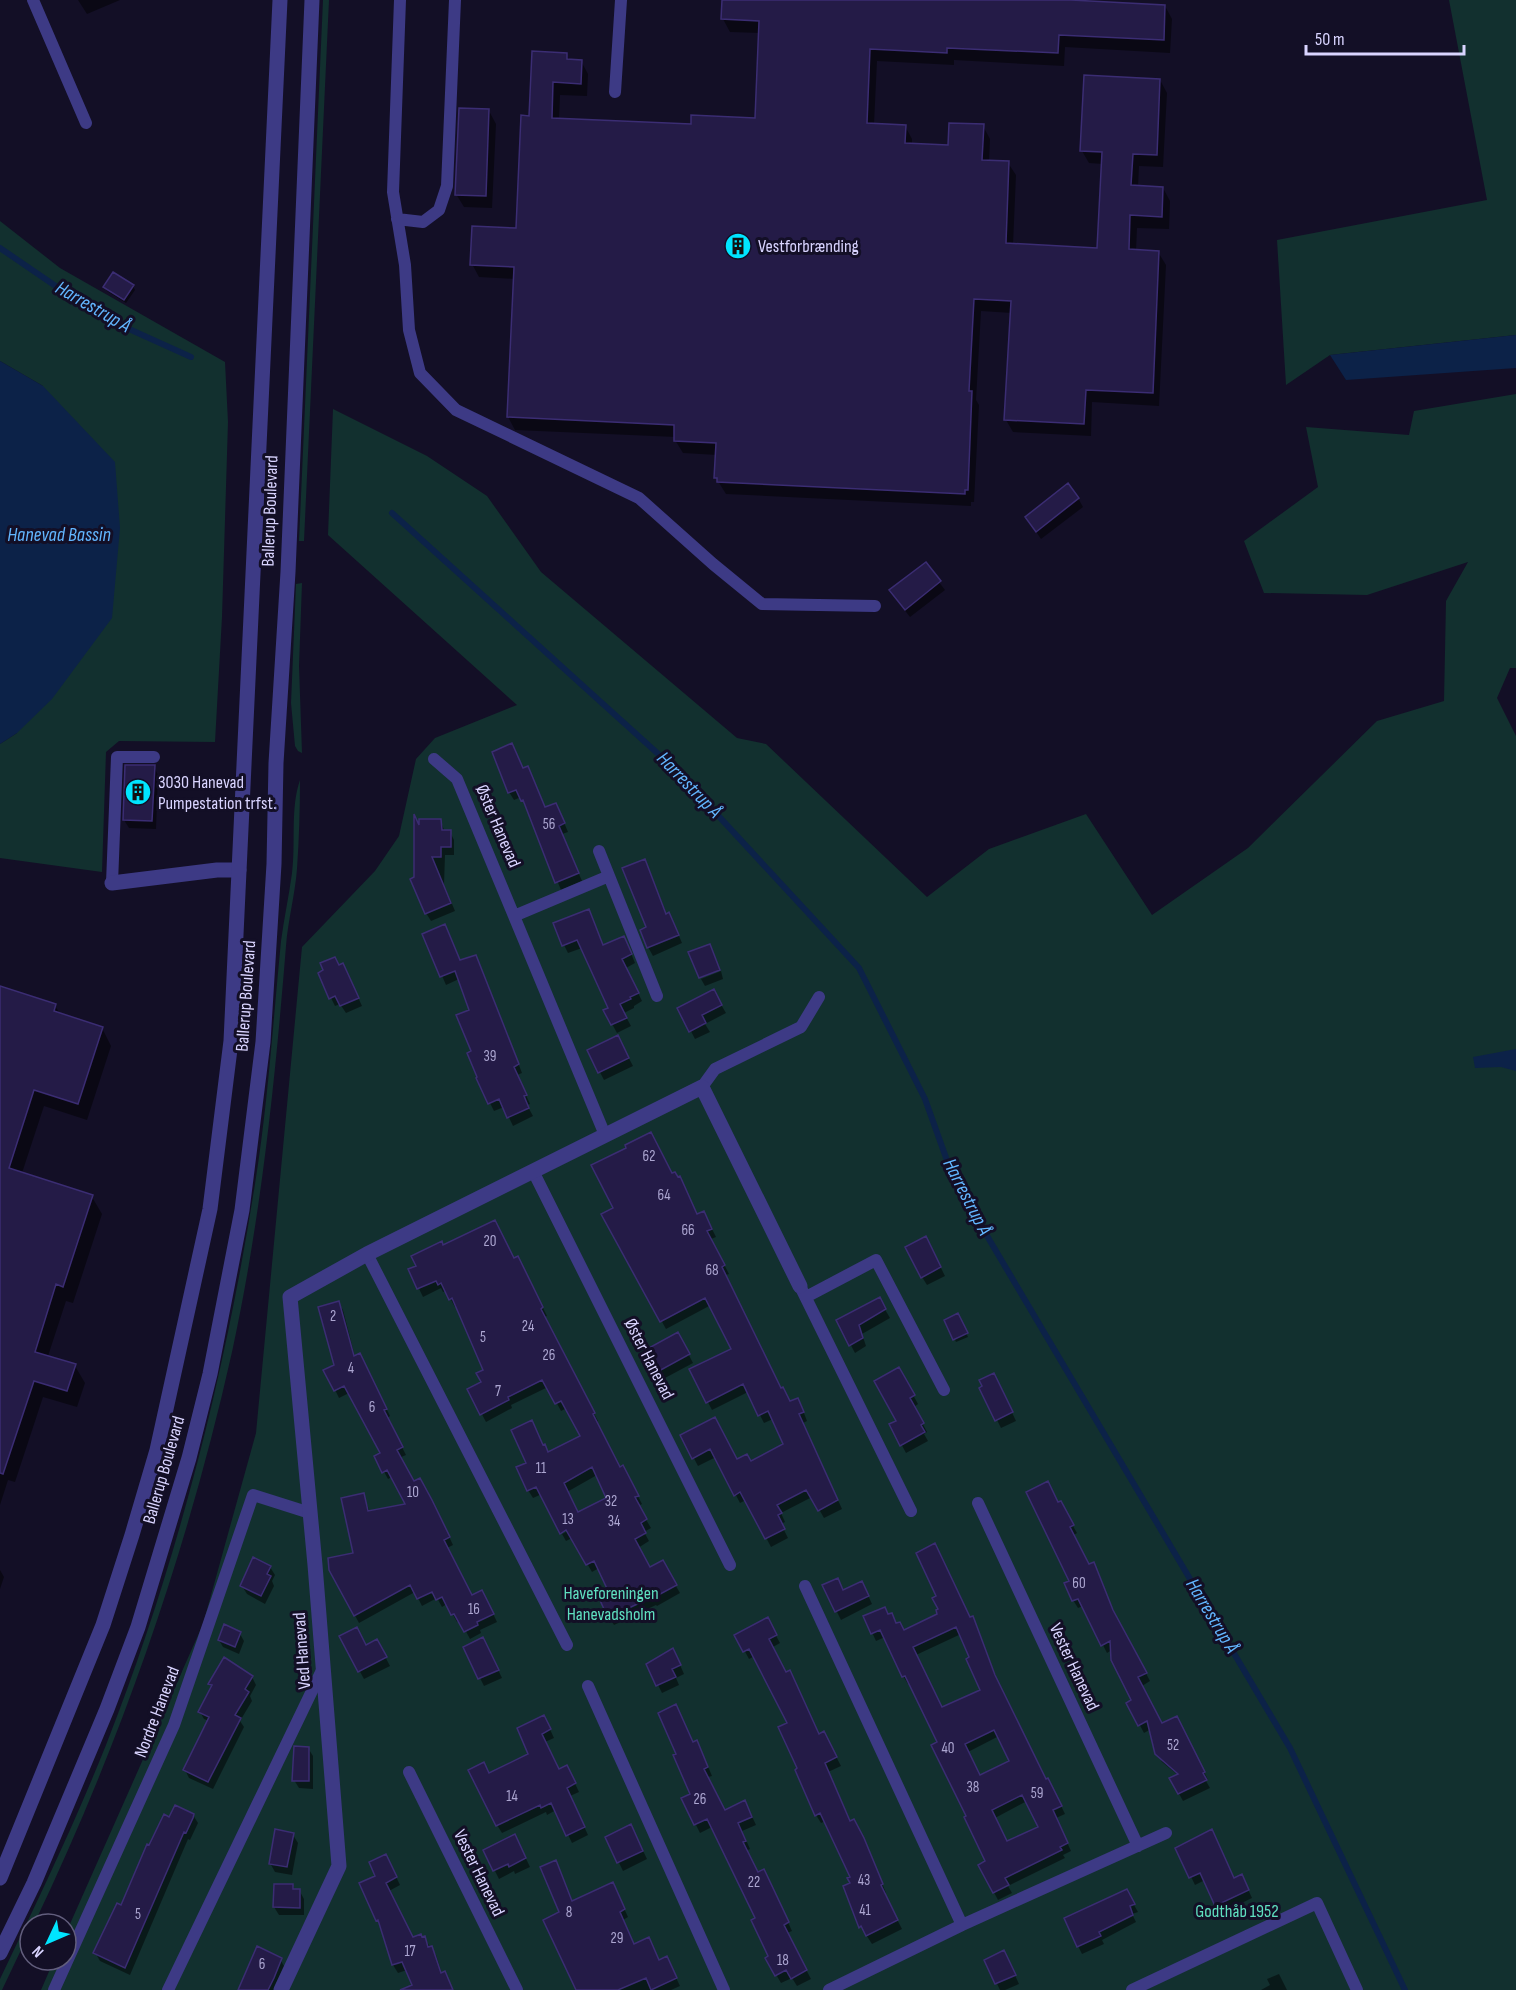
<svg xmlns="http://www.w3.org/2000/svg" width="1516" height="1990" viewBox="0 0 1516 1990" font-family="'Sofia Sans Condensed',sans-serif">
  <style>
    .green { fill: #12302f }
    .water { fill: #0c2248 }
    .shadow { fill: #0007; fill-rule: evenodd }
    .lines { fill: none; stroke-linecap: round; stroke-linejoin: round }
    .stream { stroke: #0c2248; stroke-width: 6 }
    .building { fill: #241b47; stroke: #3b2d73; stroke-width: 1.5; fill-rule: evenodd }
    .service { stroke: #3d3a85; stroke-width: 12 }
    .minor { stroke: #3d3a85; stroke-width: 15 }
    .tertiary { stroke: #3d3a85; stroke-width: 15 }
    .labels { text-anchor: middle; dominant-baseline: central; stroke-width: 6; stroke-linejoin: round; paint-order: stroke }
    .number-label { font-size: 15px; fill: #aca6d1 }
    .poi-label { font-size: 18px; fill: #d9d4ff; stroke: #130f26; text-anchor: start }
    .street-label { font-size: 18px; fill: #d9d4ff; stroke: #130f26 }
    .park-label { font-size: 18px; fill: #5fe0c0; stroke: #130f26 }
    .water-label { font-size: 20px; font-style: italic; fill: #62b6ff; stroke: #130f26 }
  </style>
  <rect width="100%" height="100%" fill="#130f26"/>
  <path class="green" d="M323,0H329L304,541H299Z
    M1449,0H1516V335L1330,355L1286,385L1277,240L1487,200Z
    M0,221L60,268L225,362L228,422L222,617L215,742L119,741L106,752L102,872L0,858V744L17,733L43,386L0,361Z
    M1516,394V668H1510L1497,698L1516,736V1990H41L54,1960H66V1933L203,1624L256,1433L302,947L375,871L399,836L416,759L435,738L517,705L328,535L333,409L427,456L487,496L541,572L737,738L766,744L927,897L989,849L1086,814L1152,915L1248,848L1377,721L1444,701L1446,601L1468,562L1367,595L1264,593L1244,541L1318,487L1306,427L1409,435L1414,411Z
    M302,583L299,666L302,753L298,751L295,746L291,703L296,584Z
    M300,780C300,810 299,840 297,869C295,895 288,920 286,946C275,1082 261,1218 232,1352C188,1549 121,1742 34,1924H30V1931L2,1990H0V1979C37,1902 74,1825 106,1745C177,1564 225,1375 255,1184C268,1103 273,1022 281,941C284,918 289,896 292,873C296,843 290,809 300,780Z"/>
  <path class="water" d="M1516,335V368L1346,380L1330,355Z
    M0,361L43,386L115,462L120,528L112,618L52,699L17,733L0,744Z
    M1516,1049V1071L1501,1067L1475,1068L1473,1057Z"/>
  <path class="shadow" d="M78,0H120L87,14Z
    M724,0H1041L1165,6L1172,19L1170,53L1065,47L1064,66L954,60V65L877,61L874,124L905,126L912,139V145L950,147L983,126L990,139L989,162L1008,163L1016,175L1013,245L1099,249L1103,164L1089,163L1082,151L1160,80L1167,93L1163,167L1139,166L1138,187L1163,188L1170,201L1169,229L1137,228L1136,251L1158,252L1166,265L1159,406L1092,402L1091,436L1013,432L1006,420L1012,313L981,311L976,400L979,405L974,502H971V506L726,494L716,478L717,455L683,453L675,440L676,437L515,430L508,417L515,279L479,277L472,264L517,230L530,117L566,54L570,61H581L588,74L587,96L560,95L559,119L692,126L756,119L760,33L730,32L723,19Z
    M489,111L496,124L492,208L464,207L456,194Z
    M133,286L135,290L126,303L107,291L105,287Z
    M1078,498L1083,507L1041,539L1027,518Z
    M925,564L945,590L910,617L896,599Z
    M154,767L158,775L156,829L129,828L124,820Z
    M528,768L545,809L560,813L568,832L562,834L582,881L561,890L527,808L521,797L514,800L509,792L523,770Z
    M440,820L445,832H450L454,840V855H445L444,885L455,911L431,921L426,913L416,878Z
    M649,869L667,915L673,922L682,943L653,956L648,947Z
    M588,911L604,946H628L635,963L626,968L642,1001L634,1006V1008L624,1013L631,1026L617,1033L605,1011L610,1008L582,948L568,953L564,945Z
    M445,926L460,962L480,965L522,1073L517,1075L530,1104L527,1105L533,1116L513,1126L504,1107L494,1111L478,1079L473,1052L471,1011L459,979L446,985L424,934Z
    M339,967L347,973L362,1006L346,1013L340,1004L335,1006L331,998Z
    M721,971L723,979L705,986L701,979Z
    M0,988L55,1006L61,1015L102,1028L111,1046L87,1120L44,1106L22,1173L92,1197L102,1214L73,1303L66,1301L48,1356L75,1366L85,1383L77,1407L43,1397L15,1482L8,1480L0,1505Z
    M713,991L726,1013L705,1024L710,1032L695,1039L679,1008Z
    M622,1045L633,1066L604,1080L589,1051Z
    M672,1175L698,1215L708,1221L716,1237L711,1239L729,1274L726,1275L781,1390L790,1403L802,1408L807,1421L803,1423L842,1509L824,1518L812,1497L781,1513L785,1522L781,1524L788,1538L771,1547L746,1500L740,1503L716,1457L698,1466L682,1436L736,1461L750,1463L785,1445L773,1419L764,1423L748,1392L712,1410L691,1370L733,1349L711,1305L666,1329L603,1215Z
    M443,1246L514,1260L522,1266L547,1316L544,1317L598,1421L597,1422L620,1468L627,1475L642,1504L638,1506L651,1528L644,1532L649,1541L638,1548L650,1569L662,1562L680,1593L657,1606L656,1605L614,1625L609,1617L611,1594L599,1568L592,1572L572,1538L566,1541L562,1534L574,1528L542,1494L533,1498L528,1490L527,1463L543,1447L548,1454L582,1437L567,1408L561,1411L548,1387L511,1405L512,1408L486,1422L469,1390L483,1382L485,1370L457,1306L455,1307L446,1291L443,1292L441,1288L423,1297L410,1270L418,1266ZM597,1475L608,1499L578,1514L567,1492Z
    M930,1246L945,1276L927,1285L922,1277Z
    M879,1299L890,1318L862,1334L866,1346L855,1353L838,1321Z
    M338,1303L343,1310L355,1357L363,1362L390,1416L387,1418L406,1455L399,1458L414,1483L436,1509L453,1545L447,1548L472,1597L486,1599L497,1622L480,1630L481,1633L470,1639L460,1620L457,1622L447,1604L442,1607L437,1598L422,1606L415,1592L359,1623L330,1569L355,1554L363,1495L370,1512L407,1505L392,1477L388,1479L376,1457L382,1453L349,1393L339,1398L326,1371L336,1366Z
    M958,1315L968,1337L956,1342L946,1321Z
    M678,1334L693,1363L665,1378L649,1349Z
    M899,1369L918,1404L914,1407L927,1432L924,1434L928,1441L906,1453L891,1425L898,1421Z
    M998,1383L1016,1421L1001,1428L997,1420Z
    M1060,1503L1077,1533L1074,1535L1150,1681L1142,1686L1162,1725H1181L1208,1780L1206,1781L1210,1788L1183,1801L1171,1779L1178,1775L1162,1762L1157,1753L1151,1729L1144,1733L1128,1703L1133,1700L1112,1650L1107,1653L1083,1606L1078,1608L1073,1600L1058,1504Z
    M270,1567L275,1575L272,1581L274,1586L265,1604L247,1594L242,1586Z
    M0,1570L4,1577L0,1589Z
    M824,1586L843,1591H866L872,1604L841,1620Z
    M888,1616L904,1632L970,1619L976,1625L999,1684L1046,1780L1052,1787L1065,1814L1056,1818L1071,1851L1063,1855L1065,1858L1008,1886L1012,1893L998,1900L980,1866L987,1862L939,1743L910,1683L908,1684L903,1676L885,1637L876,1641L865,1617ZM961,1634L971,1658L982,1691L942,1709L916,1655ZM999,1736L1011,1762L980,1776L968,1752ZM1027,1801L1040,1828L1007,1842L995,1818Z
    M767,1619L780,1643L773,1647L786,1674L790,1672L819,1735L828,1741L841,1766L828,1772L851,1822L868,1848L886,1893L884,1894L902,1929L872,1944L861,1927L845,1887L852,1884V1877L826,1821L821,1823L816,1815L799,1769L789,1724L755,1656L749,1659L736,1635Z
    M240,1634L244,1641L239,1654L223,1647L219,1640Z
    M341,1637L366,1647L377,1641L390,1666L364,1679Z
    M487,1647L502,1678L484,1686L465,1648Z
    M677,1658L684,1674L676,1678L679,1685L662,1693L648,1665Z
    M252,1677L256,1685L250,1696L252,1701L240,1721L244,1727L213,1789L189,1778L185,1770L209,1721L204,1719L200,1712L212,1687L210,1684Z
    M680,1714L694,1743L701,1750L712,1776L708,1777L725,1812L749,1810L756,1825L742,1831L750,1849L746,1851L758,1874L768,1879L792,1931L787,1933L811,1979L797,1986L792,1978L781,1983L767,1959L770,1957L757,1919L712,1827L700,1833L683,1799L692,1795L678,1754Z
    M548,1725L554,1738L545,1742L559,1770L571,1775L579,1792L570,1796L588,1835L572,1843L556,1810L547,1815L546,1812L502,1833L497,1825L489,1775L529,1754L519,1729Z
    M308,1748L313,1756V1789L299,1788L294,1780Z
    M193,1815L198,1823L190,1840L188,1839L130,1975L100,1961L95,1952L122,1907L150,1846L170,1819Z
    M635,1834L647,1859L623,1871L607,1838Z
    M293,1835L298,1843L292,1875L275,1872L270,1863Z
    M519,1844L530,1867L515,1874L514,1871L499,1879L485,1851Z
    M1177,1848L1234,1879L1245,1883L1252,1898L1221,1913L1205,1880L1195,1885Z
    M390,1864L400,1885L389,1891L413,1938H424L436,1955L442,1974L445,1973L453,1990H416L407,1970L398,1973L393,1965L381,1927L377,1920V1877Z
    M560,1870L573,1902L616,1891L628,1917L623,1920L634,1945L659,1961L670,1965L680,1986L671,1990H577L561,1913Z
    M293,1886L295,1890H299L304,1899V1915H279L274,1907Z
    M1126,1891L1138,1912L1132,1914L1136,1922L1102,1940L1104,1944L1082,1954L1078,1946Z
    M280,1959L285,1968L276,1990H248Z
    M1008,1960L1019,1984L1005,1990H1000L986,1961Z
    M1279,1974L1287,1990H1261L1270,1985L1267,1979Z"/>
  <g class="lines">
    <path class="stream" d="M0,248L98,315L191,357
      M392,513L676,770L859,968L925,1099L954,1180L1290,1748L1405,1990"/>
  </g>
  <path class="building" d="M722,0H1071L1165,5L1164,40L1059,35L1058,53L947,48V53L870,49L867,123L906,125L905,143L948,145L949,123L984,124L982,160L1009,161L1006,243L1097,248L1102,152L1080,151L1084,75L1160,79L1157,155L1133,154L1131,185L1163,187L1162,217L1130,215L1129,249L1159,251L1153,393L1086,390L1084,424L1004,420L1011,301L974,299L969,391H972L968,490H965V494L717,482V478H714L716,443L674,441V425L507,417L514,267L470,265L472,226L516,228L521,115L529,116L532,51L567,53V59L582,60L581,84L553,82L552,118L691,124V115L755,118L759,21L721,19Z
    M459,108L489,109L486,196L455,195Z
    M113,272L134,285L124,300L103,287Z
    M1068,483L1079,498L1036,532L1025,517Z
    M926,562L941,581L905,610L889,590Z
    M512,743L523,768L528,766L545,807L556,803L565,823L559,826L579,873L555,883L523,800L521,801L516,790L508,793L492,752Z
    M125,765H155L152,821L123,820Z
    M414,814L419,825V819H441L442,830H451V847H441V857H432L451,903L425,914L410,879L414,877Z
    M645,859L666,914L669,912L679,935L647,948L640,930L646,927L622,868Z
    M589,909L603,945L624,936L632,954L622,959L639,993L630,997L631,999L620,1004L627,1018L611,1025L603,1010L608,1008L577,940L562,946L553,923Z
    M445,924L460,960L476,955L519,1064L514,1067L527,1095L524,1096L529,1108L507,1118L499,1099L488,1104L476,1078L477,1077L467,1053L471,1051L456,1015L469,1010L455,971L440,977L422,934Z
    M710,944L720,970L699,978L688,952Z
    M335,957L339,965L343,963L359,998L340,1006L335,996L329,999L318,973L323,970L320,963Z
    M0,986L56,1004L54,1011L103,1027L78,1104L34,1090L9,1168L93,1195L63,1287L56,1284L35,1352L76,1364L67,1391L34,1381L3,1474L0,1473Z
    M714,989L722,1005L702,1015L706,1023L689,1032L677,1008Z
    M618,1035L629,1058L598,1073L587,1050Z
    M651,1132L672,1173L675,1172L678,1177L680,1176L697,1214L704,1211L712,1229L707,1231L725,1265L722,1267L781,1388L783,1387L790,1401L798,1398L804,1412L799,1414L838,1500L818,1511L806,1490L777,1505L782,1513L778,1515L785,1529L765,1539L740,1492L734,1496L710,1449L692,1459L680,1435L715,1417L737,1459L747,1454L751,1461L783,1444L768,1411L758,1416L743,1384L706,1403L689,1369L731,1349L705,1298L660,1322L601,1214L613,1208L591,1165L626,1148L625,1145Z
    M495,1220L514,1258L518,1256L543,1307L541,1309L595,1413L593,1414L620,1467L623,1465L639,1496L635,1497L647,1519L641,1523L646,1533L635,1539L650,1567L663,1560L677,1585L651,1599L650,1598L608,1618L599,1598L609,1593L594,1561L586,1565L566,1530L560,1534L536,1487L527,1491L516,1467L526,1463L511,1430L532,1420L543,1445L545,1444L548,1452L580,1436L561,1401L555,1404L542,1380L508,1397L509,1400L480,1415L467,1389L481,1382L476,1373L483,1370L452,1298L449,1300L441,1283L438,1285L436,1281L417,1289L408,1269L416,1266L411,1256L442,1241L443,1245ZM592,1467L606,1498L578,1512L564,1483Z
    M926,1236L941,1267L921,1278L905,1247Z
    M880,1297L886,1309L859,1325L863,1338L849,1346L836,1320Z
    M339,1301L354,1356L360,1353L387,1409L384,1410L403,1447L397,1450L414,1481L420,1478L432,1500L450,1537L444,1540L472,1595L482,1590L494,1614L477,1622L478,1625L464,1632L454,1614L451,1615L442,1597L436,1600L432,1592L417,1599L410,1585L354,1616L329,1570L328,1558L353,1553L341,1498L364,1493L368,1511L405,1504L387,1470L382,1473L374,1456L380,1453L344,1386L334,1391L323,1370L334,1365L318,1307Z
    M958,1313L968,1333L953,1340L944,1320Z
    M678,1332L690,1354L659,1371L647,1349Z
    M899,1367L915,1395L910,1398L924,1423L921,1425L925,1432L900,1446L889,1424L896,1421L874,1381Z
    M994,1373L1013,1412L995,1421L979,1388L982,1386L979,1380Z
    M1048,1481L1058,1502L1061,1501L1074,1525L1070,1527L1089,1564L1094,1562L1113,1610L1147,1673L1138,1677L1162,1723L1177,1716L1205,1772L1203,1773L1207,1780L1178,1794L1169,1778L1178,1774L1155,1754L1147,1721L1138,1726L1126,1703L1131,1700L1111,1660L1110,1641L1101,1646L1078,1599L1072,1601L1064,1583L1069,1581L1026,1492Z
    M935,1543L970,1617L973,1616L995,1675L1046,1779L1048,1778L1062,1806L1053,1810L1068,1843L1060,1847L1062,1850L1005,1878L1009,1885L993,1893L978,1865L985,1861L964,1817L966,1816L931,1745L937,1742L905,1676L902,1677L880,1630L871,1634L863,1616L885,1607L888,1614L892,1613L896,1623L900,1622L904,1630L937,1614L936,1610L938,1609L932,1598L936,1596L916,1553ZM956,1627L969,1657L966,1659L980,1690L942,1707L913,1647ZM994,1730L1009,1761L980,1775L965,1744ZM1022,1795L1038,1827L1007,1841L992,1810Z
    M253,1557L271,1566L267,1574L271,1576L261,1596L240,1586Z
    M838,1578L843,1590L862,1581L869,1596L835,1612L822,1585Z
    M768,1617L777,1635L769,1639L786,1672L790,1670L819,1734L824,1731L837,1757L825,1763L850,1821L854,1819L864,1838L883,1884L881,1885L898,1920L866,1936L861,1926L859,1928L843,1886L850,1883L847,1878L850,1877L820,1813L815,1816L795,1770L797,1768L778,1727L787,1723L749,1649L743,1652L734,1635Z
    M224,1624L241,1632L235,1647L218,1640Z
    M357,1627L366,1645L377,1639L387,1657L358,1672L339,1636Z
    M483,1637L499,1670L478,1679L463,1647Z
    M673,1648L681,1665L672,1669L676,1677L656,1686L646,1664Z
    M224,1657L253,1676L245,1689L249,1692L235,1715L241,1718L208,1782L183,1770L209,1717L198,1712L212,1685L208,1684Z
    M676,1704L693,1742L697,1740L708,1767L704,1769L725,1810L745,1800L752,1817L738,1823L746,1841L743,1842L758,1872L764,1869L789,1922L784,1925L807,1970L791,1979L786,1970L775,1976L765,1958L768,1956L751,1920L755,1918L707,1819L694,1825L681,1798L690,1794L673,1755L676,1754L658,1713Z
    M544,1715L551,1729L542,1734L559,1769L567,1765L576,1783L567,1788L585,1827L566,1836L551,1803L541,1808L540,1805L496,1826L468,1770L484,1762L489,1773L528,1754L517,1728Z
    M294,1746L309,1747V1781H292Z
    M175,1805L194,1814L193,1818L186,1833L184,1832L125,1968L93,1953L117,1903L121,1905L147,1844L149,1845L164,1814L169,1817Z
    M631,1824L643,1851L617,1863L605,1837Z
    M275,1829L294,1833L287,1867L269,1864Z
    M1212,1829L1234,1878L1242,1874L1249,1890L1215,1906L1200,1873L1189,1878L1175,1848Z
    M515,1834L526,1858L509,1867L508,1864L493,1871L483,1850Z
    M386,1854L397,1877L386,1883L413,1937L421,1934L422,1937L425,1936L428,1947L432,1946L441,1973L445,1971L453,1990H400L412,1985L402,1962L392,1965L378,1920L376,1921L359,1883L375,1876L369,1862Z
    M556,1860L572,1901L613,1882L625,1909L620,1912L634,1944L649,1937L659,1960L667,1956L677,1978L651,1990L646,1978L618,1990H576L543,1920L559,1912L540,1867Z
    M274,1884H293V1889H300V1908L273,1907Z
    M1127,1889L1135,1904L1130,1906L1133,1915L1099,1932L1101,1936L1077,1947L1064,1918Z
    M257,1946L282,1958L274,1978L268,1990H238Z
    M1004,1950L1016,1975L995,1984L984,1960Z"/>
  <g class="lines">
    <path class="service" d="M33,0L86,123
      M400,0L393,192L405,265L409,330L420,373L456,410L639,498L713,564L762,604L875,606
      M615,92L621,0
      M397,219L423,222L439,210L447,186L455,0
      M434,759L457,779L605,1135
      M599,851L609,876
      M112,883L117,757H154
      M514,916L609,876L657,996
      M702,1087L715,1069L801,1027L819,997
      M533,1171L730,1565
      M367,1254L567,1645
      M800,1286L911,1511
      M806,1297L876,1260L944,1390
      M978,1503L1138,1846
      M805,1586L962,1925
      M588,1686L724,1990
      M409,1772L517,1990
      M54,1990L174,1725L253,1495L310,1513
      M168,1990L323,1668
      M829,1990L962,1925L1166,1833
      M1132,1990L1317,1903L1357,1990"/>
    <path class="minor" d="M112,883L217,870H239
      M281,1990L339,1866L315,1565L290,1297L367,1254L702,1087L800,1286"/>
    <path class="tertiary" d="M0,1878L103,1625L132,1535L157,1450L210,1209L231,1041L280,0
      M0,1953L34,1883L107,1709L138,1627L189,1458L210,1374L242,1210L263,1042L274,864L276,763L288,572L312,0"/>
  </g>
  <defs>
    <symbol id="building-disc" viewBox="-11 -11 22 22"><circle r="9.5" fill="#00e5ff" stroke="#130f26"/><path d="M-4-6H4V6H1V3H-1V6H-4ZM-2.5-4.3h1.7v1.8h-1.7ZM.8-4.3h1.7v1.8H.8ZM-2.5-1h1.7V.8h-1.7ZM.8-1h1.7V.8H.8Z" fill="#111"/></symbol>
  </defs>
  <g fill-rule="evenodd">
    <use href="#building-disc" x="723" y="231" width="30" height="30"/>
    <use href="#building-disc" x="123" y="777" width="30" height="30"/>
  </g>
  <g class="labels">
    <g class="number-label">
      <text x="549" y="824">56</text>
      <text x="490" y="1056">39</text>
      <text x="649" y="1156">62</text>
      <text x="664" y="1195">64</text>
      <text x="688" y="1230">66</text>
      <text x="490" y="1241">20</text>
      <text x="712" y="1270">68</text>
      <text x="333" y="1316">2</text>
      <text x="528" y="1326">24</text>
      <text x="483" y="1337">5</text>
      <text x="549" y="1355">26</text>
      <text x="351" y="1368">4</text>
      <text x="498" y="1391">7</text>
      <text x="372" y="1407">6</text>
      <text x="541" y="1468">11</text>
      <text x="413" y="1492">10</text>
      <text x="611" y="1501">32</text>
      <text x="568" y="1519">13</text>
      <text x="614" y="1521">34</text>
      <text x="1079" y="1583">60</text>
      <text x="474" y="1609">16</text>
      <text x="1173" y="1745">52</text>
      <text x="948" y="1748">40</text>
      <text x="973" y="1787">38</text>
      <text x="1037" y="1793">59</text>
      <text x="512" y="1796">14</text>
      <text x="700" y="1799">26</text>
      <text x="864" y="1880">43</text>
      <text x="754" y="1882">22</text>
      <text x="865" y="1910">41</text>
      <text x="569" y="1912">8</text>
      <text x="138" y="1914">5</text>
      <text x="617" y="1938">29</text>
      <text x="410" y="1951">17</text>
      <text x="783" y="1960">18</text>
      <text x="262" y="1964">6</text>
    </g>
    <g class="poi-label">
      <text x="758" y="246">Vestforbrænding</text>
      <text x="158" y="782">3030 Hanevad<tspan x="158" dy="21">Pumpestation trfst.</tspan></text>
    </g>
    <g class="street-label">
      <text transform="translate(270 511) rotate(-88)">Ballerup Boulevard</text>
      <text transform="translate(498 826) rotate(67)">Øster Hanevad</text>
      <text transform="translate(246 996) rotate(-86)">Ballerup Boulevard</text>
      <text transform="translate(649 1359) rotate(63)">Øster Hanevad</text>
      <text transform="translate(164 1470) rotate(-74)">Ballerup Boulevard</text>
      <text transform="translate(302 1651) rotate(-94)">Ved Hanevad</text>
      <text transform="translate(1074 1667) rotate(65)">Vester Hanevad</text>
      <text transform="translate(157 1712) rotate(-69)">Nordre Hanevad</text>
      <text transform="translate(479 1873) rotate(64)">Vester Hanevad</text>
    </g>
    <g class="park-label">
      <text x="611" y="1593">Haveforeningen<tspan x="611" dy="21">Hanevadsholm</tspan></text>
      <text x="1237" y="1911">Godthåb 1952</text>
    </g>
    <g class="water-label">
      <text transform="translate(93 307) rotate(30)">Harrestrup Å</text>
      <text x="59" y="535">Hanevad Bassin</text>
      <text transform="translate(689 785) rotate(46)">Harrestrup Å</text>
      <text transform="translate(967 1197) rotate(63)">Harrestrup Å</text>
      <text transform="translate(1212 1616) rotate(59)">Harrestrup Å</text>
    </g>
  </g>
  <g transform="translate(48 1942) rotate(226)"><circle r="28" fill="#130f26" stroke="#625e7d" stroke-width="1.5"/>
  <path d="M0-4.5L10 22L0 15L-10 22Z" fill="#00e5ff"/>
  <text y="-9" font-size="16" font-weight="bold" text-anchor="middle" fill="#d9d4ff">N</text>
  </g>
  <path d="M1306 45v9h158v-9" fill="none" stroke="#d9d4ff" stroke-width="3"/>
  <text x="1315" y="45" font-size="18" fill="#d9d4ff" stroke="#130f26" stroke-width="4.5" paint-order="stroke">50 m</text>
</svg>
